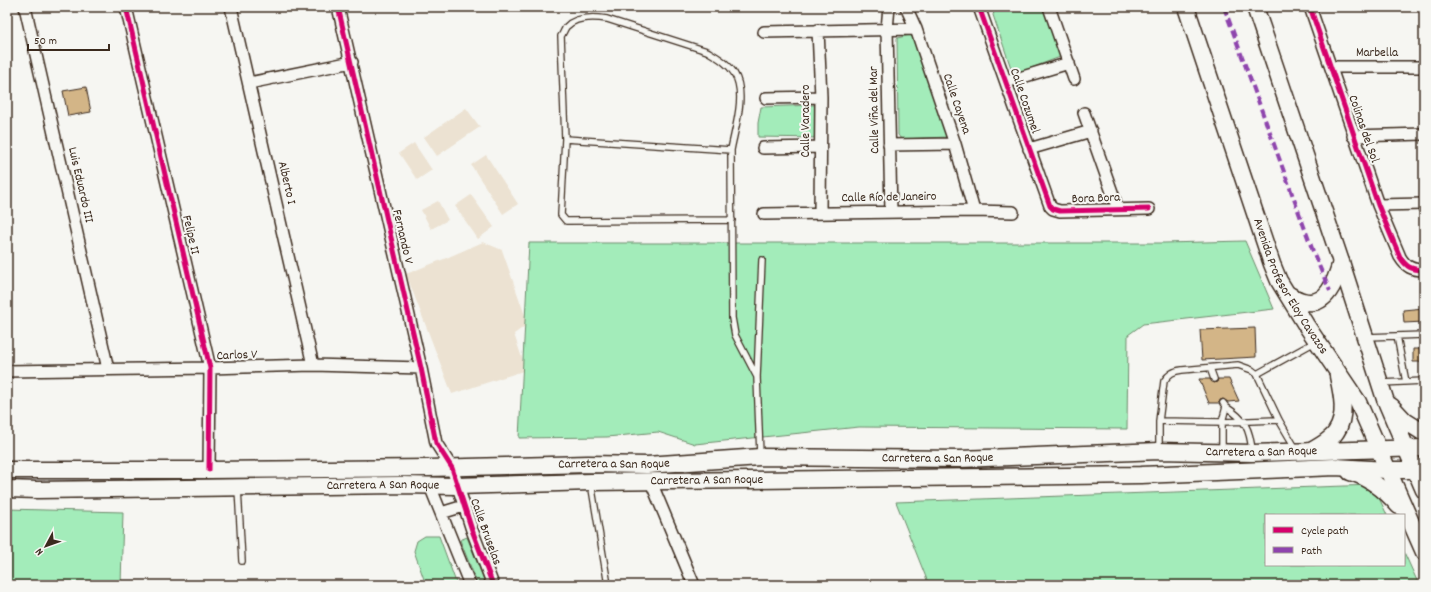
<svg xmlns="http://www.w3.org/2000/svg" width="1431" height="592" viewBox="0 0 1431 592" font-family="Dekko,sans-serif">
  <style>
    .built { fill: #ece2d2 }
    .green { fill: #a3ecba; stroke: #6f8b6c }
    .building { fill: #d3b587; stroke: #3b2a1e }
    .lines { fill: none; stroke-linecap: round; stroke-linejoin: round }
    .service-casing { stroke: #3b2a1e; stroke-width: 8 }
    .minor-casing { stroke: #3b2a1e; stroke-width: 14 }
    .secondary-casing { stroke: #3b2a1e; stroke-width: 19 }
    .service { stroke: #f6f6f2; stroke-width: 5.5 }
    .minor { stroke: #f6f6f2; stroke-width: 11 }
    .secondary { stroke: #f6f6f2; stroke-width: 16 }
    .quiet { stroke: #8e44ad; stroke-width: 4; stroke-dasharray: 8 4; stroke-linecap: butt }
    .cycleway-casing { stroke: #f6f6f2; stroke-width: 8 }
    .cycleway { stroke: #d6006c; stroke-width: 5 }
    .labels { text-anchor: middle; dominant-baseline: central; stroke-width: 4; stroke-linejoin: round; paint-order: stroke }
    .street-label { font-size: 13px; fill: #3b2a1e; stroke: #f6f6f2 }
  </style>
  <rect width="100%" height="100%" fill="#f6f6f2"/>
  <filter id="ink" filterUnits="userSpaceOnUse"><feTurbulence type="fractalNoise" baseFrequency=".025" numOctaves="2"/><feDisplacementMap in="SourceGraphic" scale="8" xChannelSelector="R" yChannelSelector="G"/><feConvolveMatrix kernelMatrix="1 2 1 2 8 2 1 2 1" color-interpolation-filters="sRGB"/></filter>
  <g filter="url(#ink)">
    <path class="built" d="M466,108L480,127L437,156L424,137Z
      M414,143L432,170L417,180L399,153Z
      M486,155L518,204L503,214L471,165Z
      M471,195L494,227L478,239L455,206Z
      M438,201L448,220L431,229L421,210Z
      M483,242L502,250L528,324L514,334L526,370L452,394L406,274L444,259Z"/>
    <path class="green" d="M1008,7H1046L1062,53L1060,57L1018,73L1012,71L993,15L994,12Z
      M910,35L915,40L948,137L901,139L898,135L897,38Z
      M814,105L819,109V138L758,137V123L761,107Z
      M1245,241L1274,309L1143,324L1128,335L1127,429L859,427L695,444L658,432L607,437L519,438L529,243H1164Z
      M1373,485L1387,515H1266V565H1404V552L1419,585H929L896,502Z
      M7,509L123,512L121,585H7Z
      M425,536H439L457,585H426L414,551L417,541Z
      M467,537L486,585H478L460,540Z"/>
    <path class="building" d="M86,87L91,112L68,116L63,91Z
      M1424,308V322L1404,323L1403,310Z
      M1255,328L1256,357L1202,360L1200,330Z
      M1413,349H1424V362H1413Z
      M1199,379H1210L1214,383L1217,382L1218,379H1229L1239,401L1228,402L1223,399L1220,400L1219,403H1209Z"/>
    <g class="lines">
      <defs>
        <path id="service" d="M565,139L731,150L732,318L735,335L757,377
          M731,150C735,128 747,93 734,73C728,63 717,57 707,51L607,19C594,17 576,16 566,27C564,30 563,34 561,36L565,139L561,215L566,221L732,220
          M1397,336L1406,382
          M1366,337L1424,335
          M1210,368L1214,379
          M1257,374L1315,342
          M1382,383L1424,381
          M1226,407C1245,419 1250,429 1252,451
          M1159,421L1222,422L1279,420
          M1159,449V421L1164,381C1169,374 1173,371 1182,370L1238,365L1252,370L1257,374L1279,420L1296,449
          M1222,450V422L1226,407L1223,403
          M760,455L757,377L762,260
          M591,483L608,585
          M238,488L242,561"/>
        <path id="minor" d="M25,7L108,369
          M126,7L210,368L209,470
          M231,7L313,365
          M338,7L421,368L436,443L452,468L472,530L493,585
          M889,7L887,29L891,212
          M906,7L916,29L955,144L974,211
          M979,7L1050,206L1053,209L1060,211L1149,209
          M1049,7L1074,79
          M1310,7L1378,205L1400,257C1406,267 1412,270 1424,270
          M818,30L821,97L820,213
          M764,32L916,29
          M1331,67H1424
          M1006,82L1069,63
          M249,83L352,62
          M766,98L821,97
          M1084,113L1118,209
          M1353,136L1424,134
          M889,145L955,144
          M763,148L820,147
          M1029,149L1091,131
          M1378,205L1424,204
          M764,214L974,211L1013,212
          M7,371L210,368L313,365L421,368
          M651,482L694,585
          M430,486L470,585
          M441,513L464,506"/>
        <g id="secondary">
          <path id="s1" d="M1186,7L1272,264L1279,281L1306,325L1358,402L1424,552"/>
          <path d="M1255,7L1341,262L1385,399L1424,490"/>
          <path d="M1289,295C1293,297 1298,300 1303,301C1327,308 1336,280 1341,262"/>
          <path d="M1391,406L1405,421L1424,433"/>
          <path d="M1311,451C1320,446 1331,440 1336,432C1347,416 1342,394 1338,376"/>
          <path id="s2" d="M7,470H209L429,468L588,464L647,465L760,457L960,459L1159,451L1252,453L1424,448"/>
          <path d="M1350,472C1370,477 1386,491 1399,506"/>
          <path id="s3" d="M7,489L37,490L401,485L457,486L591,482L1141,475L1335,467L1387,470H1424"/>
        </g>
      </defs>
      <use href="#service" class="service-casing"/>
      <use href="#minor" class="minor-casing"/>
      <use href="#secondary" class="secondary-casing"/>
      <use href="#service" class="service"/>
      <use href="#minor" class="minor"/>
      <use href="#secondary" class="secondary"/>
      <path class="quiet" d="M1224,7L1314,254L1330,291"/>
      <defs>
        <path id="cycleway" d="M126,7L210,368L209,470
          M338,7L421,368L436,443L452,468L472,530L493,585
          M979,7L1050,206L1053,209L1060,211L1149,209
          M1310,7L1378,205L1400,257C1406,267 1412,270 1424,270"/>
      </defs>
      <use href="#cycleway" class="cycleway-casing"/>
      <use href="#cycleway" class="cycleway"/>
    </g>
  </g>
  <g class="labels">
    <g class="street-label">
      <text x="1377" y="53">Marbella</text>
      <text transform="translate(1024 101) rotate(71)">Calle Cozumel</text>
      <text transform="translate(956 104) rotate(71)">Calle Cayena</text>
      <text transform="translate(875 110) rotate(-91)">Calle Viña del Mar</text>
      <text transform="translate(806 121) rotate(-90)">Calle Varadero</text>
      <text transform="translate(1363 129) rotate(71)">Colinas del Sol</text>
      <text transform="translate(286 183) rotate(77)">Alberto I</text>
      <text transform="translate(80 185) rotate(77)">Luis Eduardo III</text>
      <text transform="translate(889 198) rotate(-1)">Calle Río de Janeiro</text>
      <text transform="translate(1096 199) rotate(-2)">Bora Bora</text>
      <text transform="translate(190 235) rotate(77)">Felipe II</text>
      <text transform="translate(402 237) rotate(77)">Fernando V</text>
      <text stroke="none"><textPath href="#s1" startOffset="299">Avenida Profesor Eloy Cavazos</textPath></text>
      <text transform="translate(237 356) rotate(-2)">Carlos V</text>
      <text stroke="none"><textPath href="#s2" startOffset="1255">Carretera a San Roque</textPath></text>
      <text stroke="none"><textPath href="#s2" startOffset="931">Carretera a San Roque</textPath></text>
      <text stroke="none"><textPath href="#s2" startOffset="607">Carretera a San Roque</textPath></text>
      <text stroke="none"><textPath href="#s3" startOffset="700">Carretera A San Roque</textPath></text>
      <text stroke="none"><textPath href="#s3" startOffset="376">Carretera A San Roque</textPath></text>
      <text transform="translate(485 532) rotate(70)">Calle Bruselas</text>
    </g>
  </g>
  <rect width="1431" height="592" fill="none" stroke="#f6f6f2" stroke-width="24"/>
  <rect x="12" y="12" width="1407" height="568" fill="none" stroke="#3b2a1e" stroke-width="1.5" filter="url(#ink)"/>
  <rect x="1265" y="514" width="140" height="52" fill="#f6f6f2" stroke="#aba49d"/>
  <rect x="1273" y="527" width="20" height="6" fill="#d6006c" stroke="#aba49d"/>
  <text x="1301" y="534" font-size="12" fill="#3b2a1e">Cycle path</text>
  <rect x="1273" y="547" width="20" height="6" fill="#8e44ad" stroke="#aba49d"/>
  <text x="1301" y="554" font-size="12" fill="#3b2a1e">Path</text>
  <g transform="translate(46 546) rotate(229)" stroke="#f6f6f2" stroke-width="3" paint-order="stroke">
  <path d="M0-3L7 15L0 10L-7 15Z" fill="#3b2a1e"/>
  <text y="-6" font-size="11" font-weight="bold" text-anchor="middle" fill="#3b2a1e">N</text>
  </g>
  <path d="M28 44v6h81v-6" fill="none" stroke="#3b2a1e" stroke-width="2"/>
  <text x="34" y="44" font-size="12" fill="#3b2a1e" stroke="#f6f6f2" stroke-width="3" paint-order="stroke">50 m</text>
</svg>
